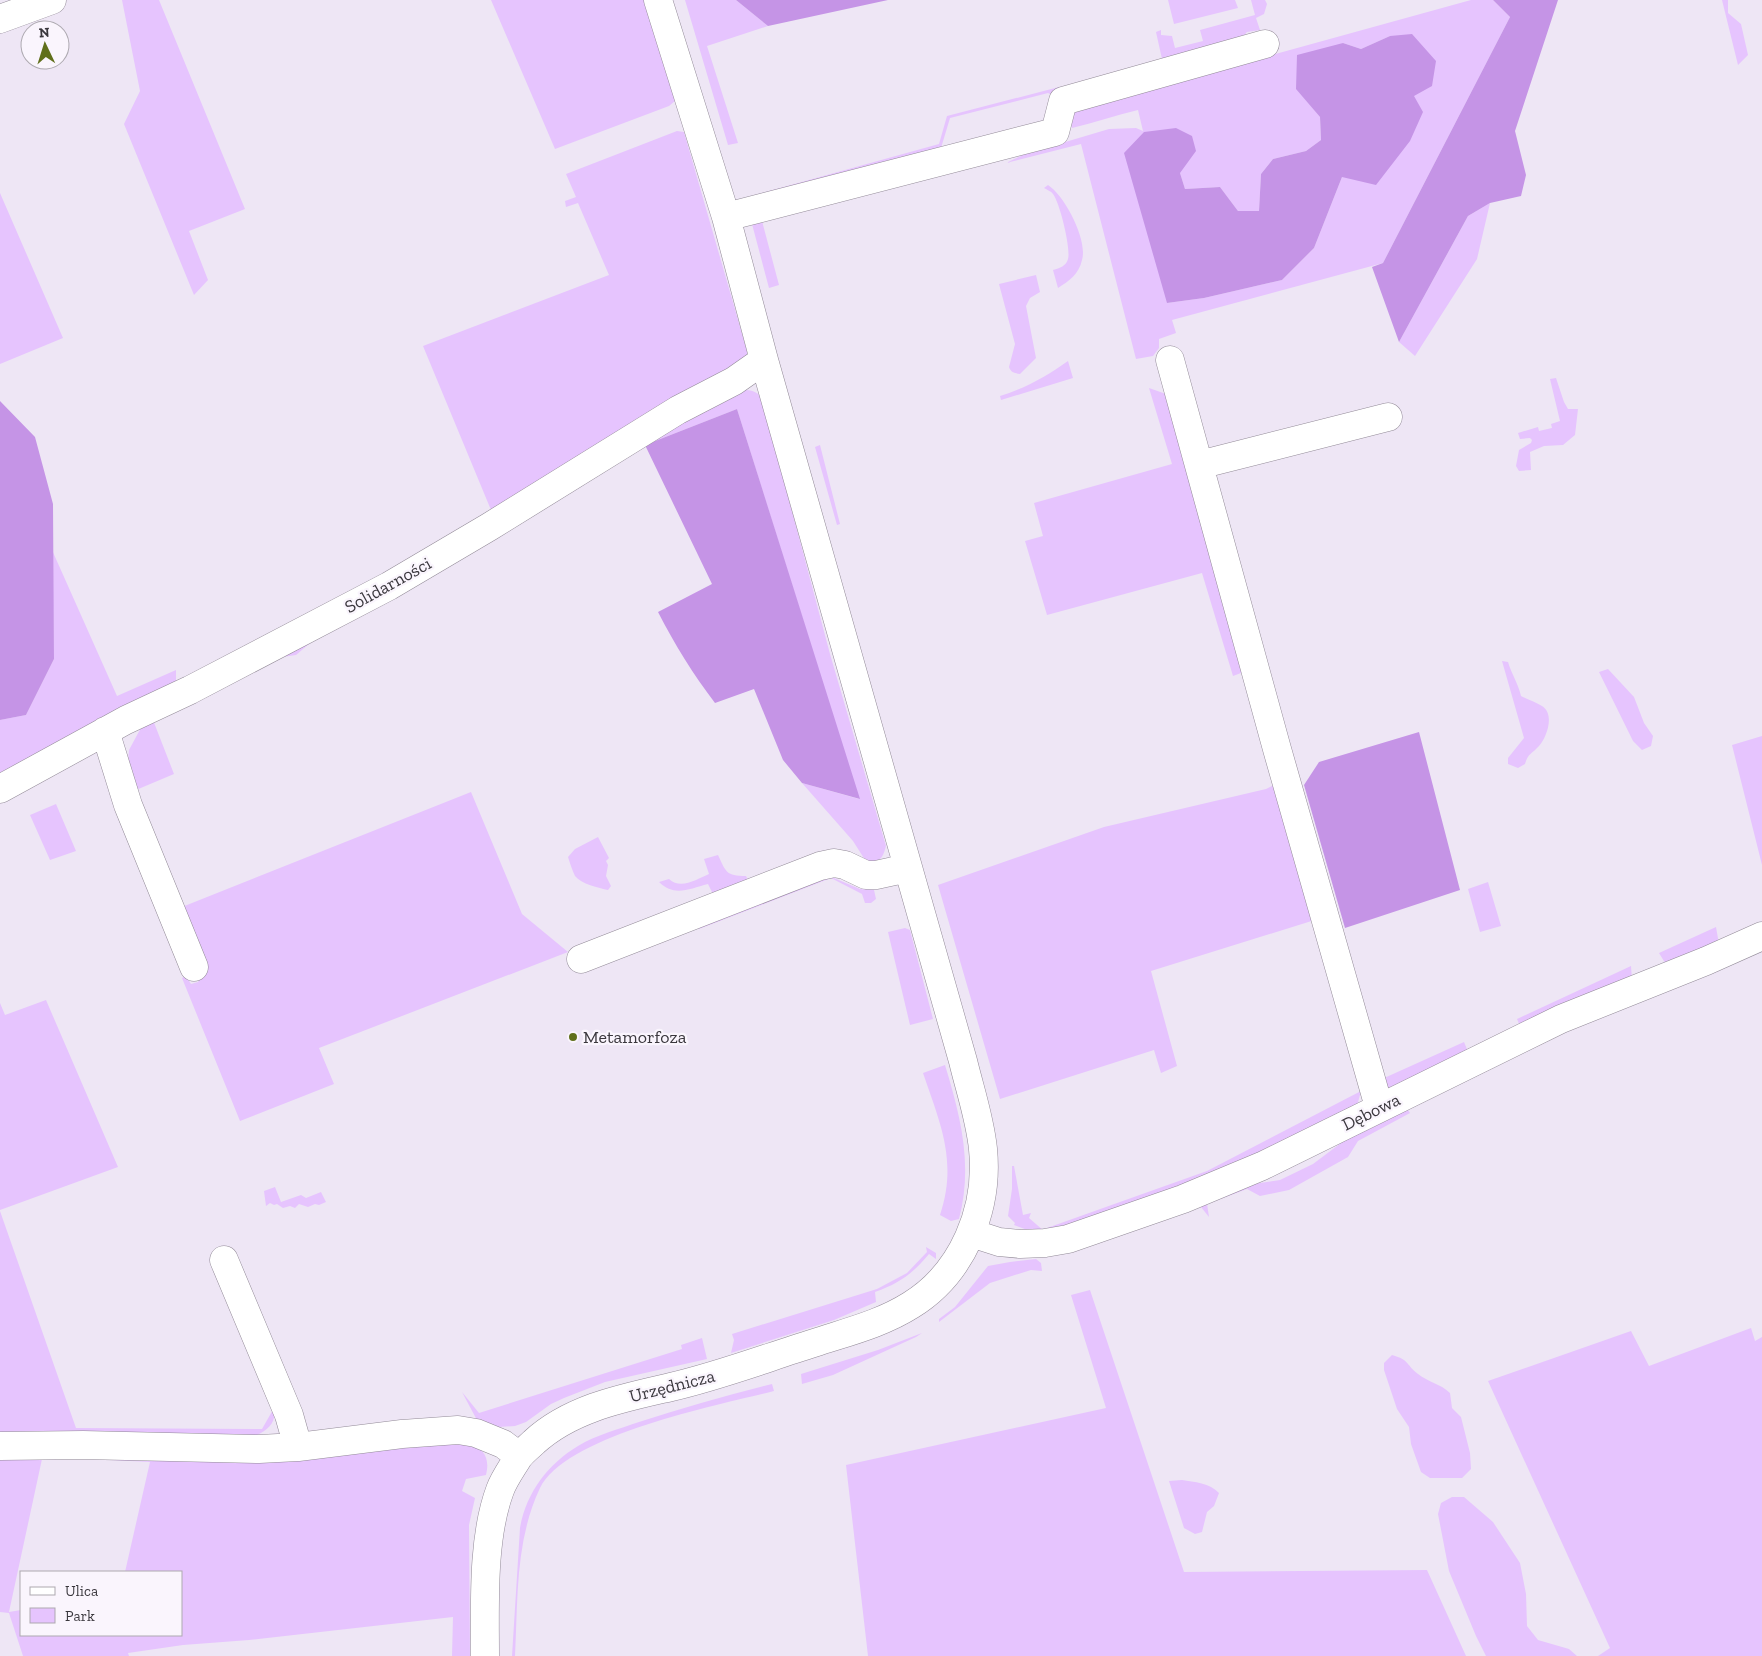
<svg xmlns="http://www.w3.org/2000/svg" width="1762" height="1656" viewBox="0 0 1762 1656" font-family="'Zilla Slab',serif">
  <style>
    .green { fill: #e6c4fe; fill-rule: evenodd }
    .forest { fill: #c594e6 }
    .lines { fill: none; stroke-linecap: round; stroke-linejoin: round }
    .minor-casing { stroke: #928a97; stroke-width: 29 }
    .minor { stroke: #fff; stroke-width: 28 }
    .poi-dot { fill: #606f1b; stroke: #faf5fd; stroke-width: 2 }
    .labels { text-anchor: middle; dominant-baseline: central; stroke-width: 4.5; stroke-linejoin: round; paint-order: stroke }
    .street-label { font-size: 18px; fill: #3a373d; stroke: #faf5fd }
    .poi-label { font-size: 18px; fill: #3a373d; stroke: #faf5fd; text-anchor: start }
  </style>
  <rect width="100%" height="100%" fill="#eee6f5"/>
  <path class="green" d="M122,0H159L245,209L189,231L208,280L194,295L124,124L140,91Z
    M491,0H645L675,101L669,106L555,149Z
    M685,0H736L768,26L707,46L738,143L728,145Z
    M1168,0H1235L1238,8L1174,24Z
    M1251,0H1265L1267,4L1264,14L1256,18L1260,30L1247,32L1239,41L1162,59L1156,32L1161,30V35L1172,36L1175,48L1203,41L1200,30L1255,15Z
    M1471,0H1493L1510,17L1383,263L1172,320L1176,333L1159,339V348L1153,356L1136,359L1081,144L1006,163L1025,154L1109,129L1136,128L1143,131L1138,110C1116,115 1094,123 1072,128L1070,119L1072,110ZM1390,36L1414,96L1342,177L1314,248L1282,280L1204,298L1167,303L1177,128L1180,173L1185,189L1220,187L1238,211H1259L1261,174L1273,159L1306,151L1321,140L1320,117L1296,88L1343,43L1361,49Z
    M1722,0H1728V13L1741,24L1748,55L1738,65Z
    M1059,87L1058,98L1048,93L950,118L941,148L786,191L755,195L939,144L947,116Z
    M677,131L684,132L747,351V359L491,510L423,346L609,275L578,203L566,207L565,201L576,197L566,174Z
    M1048,185C1065,196 1088,240 1082,260C1079,274 1069,281 1058,288L1053,270C1060,268 1066,266 1068,259C1071,249 1060,203 1053,194C1051,191 1047,190 1044,188Z
    M0,193L63,338L0,364Z
    M1490,203L1477,259L1415,356L1399,342L1468,216Z
    M762,221L779,285L769,288L752,224Z
    M1036,275L1040,292L1030,298L1026,306L1036,358L1020,374C1015,373 1011,373 1009,367L1015,344L999,284Z
    M1068,361L1073,378L1001,400L1000,396C1026,388 1047,376 1068,361Z
    M1556,378L1564,402L1568,409H1578L1575,435L1563,445L1544,446L1530,452L1531,470L1519,471L1516,466L1519,450L1531,443L1532,440L1530,438L1520,439L1518,433L1538,427L1539,431L1552,428L1551,424L1560,421L1550,379Z
    M1149,388L1166,394L1249,670L1233,676L1202,573L1047,615L1025,541L1043,536L1034,503L1172,464Z
    M743,390C752,390 756,391 762,398L830,654L886,846C882,860 881,860 867,863L853,841L802,783L859,799L737,409L645,445L642,442Z
    M820,445L821,449L840,524L837,525L815,447Z
    M52,550L117,696L176,670V681L172,687L0,777V720L26,715L54,659Z
    M316,638L296,655L276,658L153,720L174,774L136,790L182,907L471,792L522,914L568,952L319,1048L334,1084L240,1121L182,978L186,976L191,984L198,982L204,971L127,772L129,750L143,724Z
    M1502,661L1508,662C1512,675 1518,683 1521,696C1527,699 1536,702 1542,706C1555,714 1547,737 1539,746C1532,754 1528,753 1525,764L1518,768L1508,764V758L1524,738Z
    M1608,669L1634,697L1644,723L1653,736L1651,746L1642,750L1633,741L1599,672Z
    M1762,736V865L1732,745Z
    M1274,785L1318,919L1151,971L1177,1066L1161,1073L1154,1050L1000,1099L938,885L1104,827L1266,789Z
    M56,804L76,851L50,860L30,815Z
    M598,837L609,858L606,861L608,865L606,876L611,886L608,890C599,888 581,884 575,876C572,870 570,863 568,857L575,849Z
    M718,855C726,872 726,876 746,876L749,882L714,896L708,884C689,889 674,897 659,882L669,879C681,890 697,879 709,874L704,859Z
    M829,876L860,889L874,890L876,899L871,903H865L862,894L831,878L699,929L698,925Z
    M1488,882L1501,926L1480,932L1468,889Z
    M1716,927L1719,944L1667,966L1659,953Z
    M905,928L910,930L933,1019L910,1025L888,932Z
    M1631,966L1632,980L1521,1028L1517,1019Z
    M46,1000L118,1167L0,1210V1003L5,1015Z
    M1464,1042L1469,1054L1388,1091L1382,1079Z
    M945,1065C961,1118 973,1165 959,1219L951,1221L940,1215C958,1161 940,1123 923,1073Z
    M1361,1091L1357,1106L1250,1160L1052,1234L1030,1231L1014,1225L1015,1223L1008,1216L1012,1189V1166H1014L1023,1215L1031,1213L1029,1218L1044,1231L1047,1228L1207,1171Z
    M1406,1107L1410,1113L1358,1141L1348,1157L1289,1190L1260,1196L1247,1189L1207,1204L1209,1217L1201,1207V1202L1253,1184L1280,1180L1313,1164L1357,1131Z
    M275,1187L281,1202L301,1195L306,1198L321,1192L326,1202L319,1205L315,1204L308,1207L299,1204L295,1208L290,1206L283,1208L277,1204L274,1205L270,1203L266,1206L264,1191Z
    M0,1211L76,1428L262,1429L274,1408C277,1422 268,1430 257,1435L0,1437Z
    M926,1247L936,1253V1259L929,1254C912,1274 900,1283 875,1292L876,1302L834,1320L731,1353L734,1340L732,1334L877,1289L907,1273L927,1252Z
    M1036,1259L1041,1263L1042,1271L1031,1270L990,1283L939,1322V1319L955,1307L988,1266L1010,1262Z
    M1090,1290L1184,1572L1427,1570L1466,1656H868L846,1465L1106,1408L1071,1295Z
    M1751,1328L1755,1341L1762,1337V1656H1598L1610,1648L1488,1381L1631,1331L1649,1366Z
    M922,1333L916,1337L833,1375L802,1384L801,1374L878,1350Z
    M702,1338L707,1359L605,1382L564,1398L551,1404L526,1422L515,1426L498,1427L478,1422L462,1392L479,1413L682,1349L681,1345Z
    M1392,1355C1410,1360 1406,1365 1418,1374C1428,1382 1441,1384 1450,1393L1452,1408L1461,1417L1470,1453L1471,1469L1462,1478H1430L1421,1472L1411,1444L1409,1427L1397,1409L1384,1370V1363Z
    M772,1384L774,1391C718,1405 566,1435 540,1488C515,1541 518,1599 515,1656H512L520,1528C526,1493 548,1464 578,1446C596,1435 619,1429 639,1422C683,1408 727,1395 772,1384Z
    M440,1440C463,1443 494,1442 486,1475L466,1479L462,1491L475,1498L469,1525L470,1656H452L453,1617L249,1640L183,1645L128,1653L129,1656H23L9,1613L0,1612V1454L58,1453L56,1460L42,1459L9,1612L21,1610V1635H181V1572H125L150,1462L111,1460V1454Z
    M1182,1480C1194,1482 1210,1483 1219,1493L1214,1506L1207,1512L1202,1532L1195,1534L1184,1528L1169,1481Z
    M1452,1497H1464L1493,1522L1520,1563L1526,1594L1527,1626L1538,1640L1569,1649L1577,1656H1486L1476,1636L1449,1571L1438,1514L1441,1503Z"/>
  <path class="forest" d="M736,0H888L768,26Z
    M1493,0H1558L1515,131L1526,175L1521,196L1490,203L1468,216L1399,342L1372,267L1383,263L1510,17Z
    M1412,34L1436,61L1432,86L1414,96L1423,112L1410,141L1376,185L1342,177L1314,248L1282,280L1204,298L1167,303L1124,153L1144,132L1176,128L1192,136L1196,151L1180,173L1185,189L1220,187L1238,211H1259L1261,174L1273,159L1306,151L1321,140L1320,117L1296,89L1297,55L1343,43L1361,49L1390,36Z
    M0,401L35,437L53,504L54,659L26,715L0,720Z
    M737,409L860,799L802,783L783,760L754,689L715,703C693,674 675,645 658,612L712,584L645,445Z
    M1419,732L1460,890L1345,928L1304,785L1319,762Z"/>
  <g class="lines">
    <defs>
      <path id="minor" d="M0,19L52,0
        M726,217L1055,132L1063,101L1265,44
        M1170,360L1277,749L1379,1107
        M1199,465L1388,417
        M105,731L128,805L194,967
        M0,789L126,720L190,690L389,586L489,527L678,410L734,381L764,360
        M581,959L820,866L834,863L845,865L866,875H876L908,868
        M971,1233L999,1242L1020,1244L1045,1243L1068,1239L1183,1199L1262,1166L1561,1019L1706,961L1762,936
        M224,1260L289,1415L298,1447
        M0,1446L83,1445L259,1449L298,1447L402,1434L458,1430L476,1433L503,1444L519,1456
        M485,1656C485,1604 482,1538 500,1490C504,1479 512,1468 518,1458C522,1452 529,1447 534,1442C571,1408 623,1398 671,1387C719,1376 766,1358 814,1343C847,1332 881,1324 911,1305C963,1273 989,1209 983,1149C980,1119 970,1090 963,1061L764,360L726,217L658,0"/>
    </defs>
    <use href="#minor" class="minor-casing"/>
    <use href="#minor" class="minor"/>
  </g>
  <circle class="poi-dot" cx="573" cy="1037" r="5"/>
  <g class="labels">
    <g class="street-label">
      <text transform="translate(388 585) rotate(-29)">Solidarności</text>
      <text transform="translate(1371 1112) rotate(-26)">Dębowa</text>
      <text transform="translate(672 1386) rotate(-14)">Urzędnicza</text>
    </g>
    <g class="poi-label">
      <text x="583" y="1037">Metamorfoza</text>
    </g>
  </g>
  <rect x="20" y="1571" width="162" height="65" fill="#faf5fd" stroke="#ada9b0"/>
  <rect x="30" y="1587" width="25" height="8" fill="#ffffff" stroke="#ada9b0"/>
  <text x="65" y="1596" font-size="15" fill="#3a373d">Ulica</text>
  <rect x="30" y="1608" width="25" height="15" fill="#e6c4fe" stroke="#ada9b0"/>
  <text x="65" y="1621" font-size="15" fill="#3a373d">Park</text>
  <g transform="translate(45 45) rotate(356)"><circle r="24" fill="#faf5fd" stroke="#ada9b0"/>
  <path d="M0-4L9 19L0 12L-9 19Z" fill="#606f1b"/>
  <text y="-8" font-size="14" font-weight="bold" text-anchor="middle" fill="#3a373d">N</text>
  </g>
</svg>
